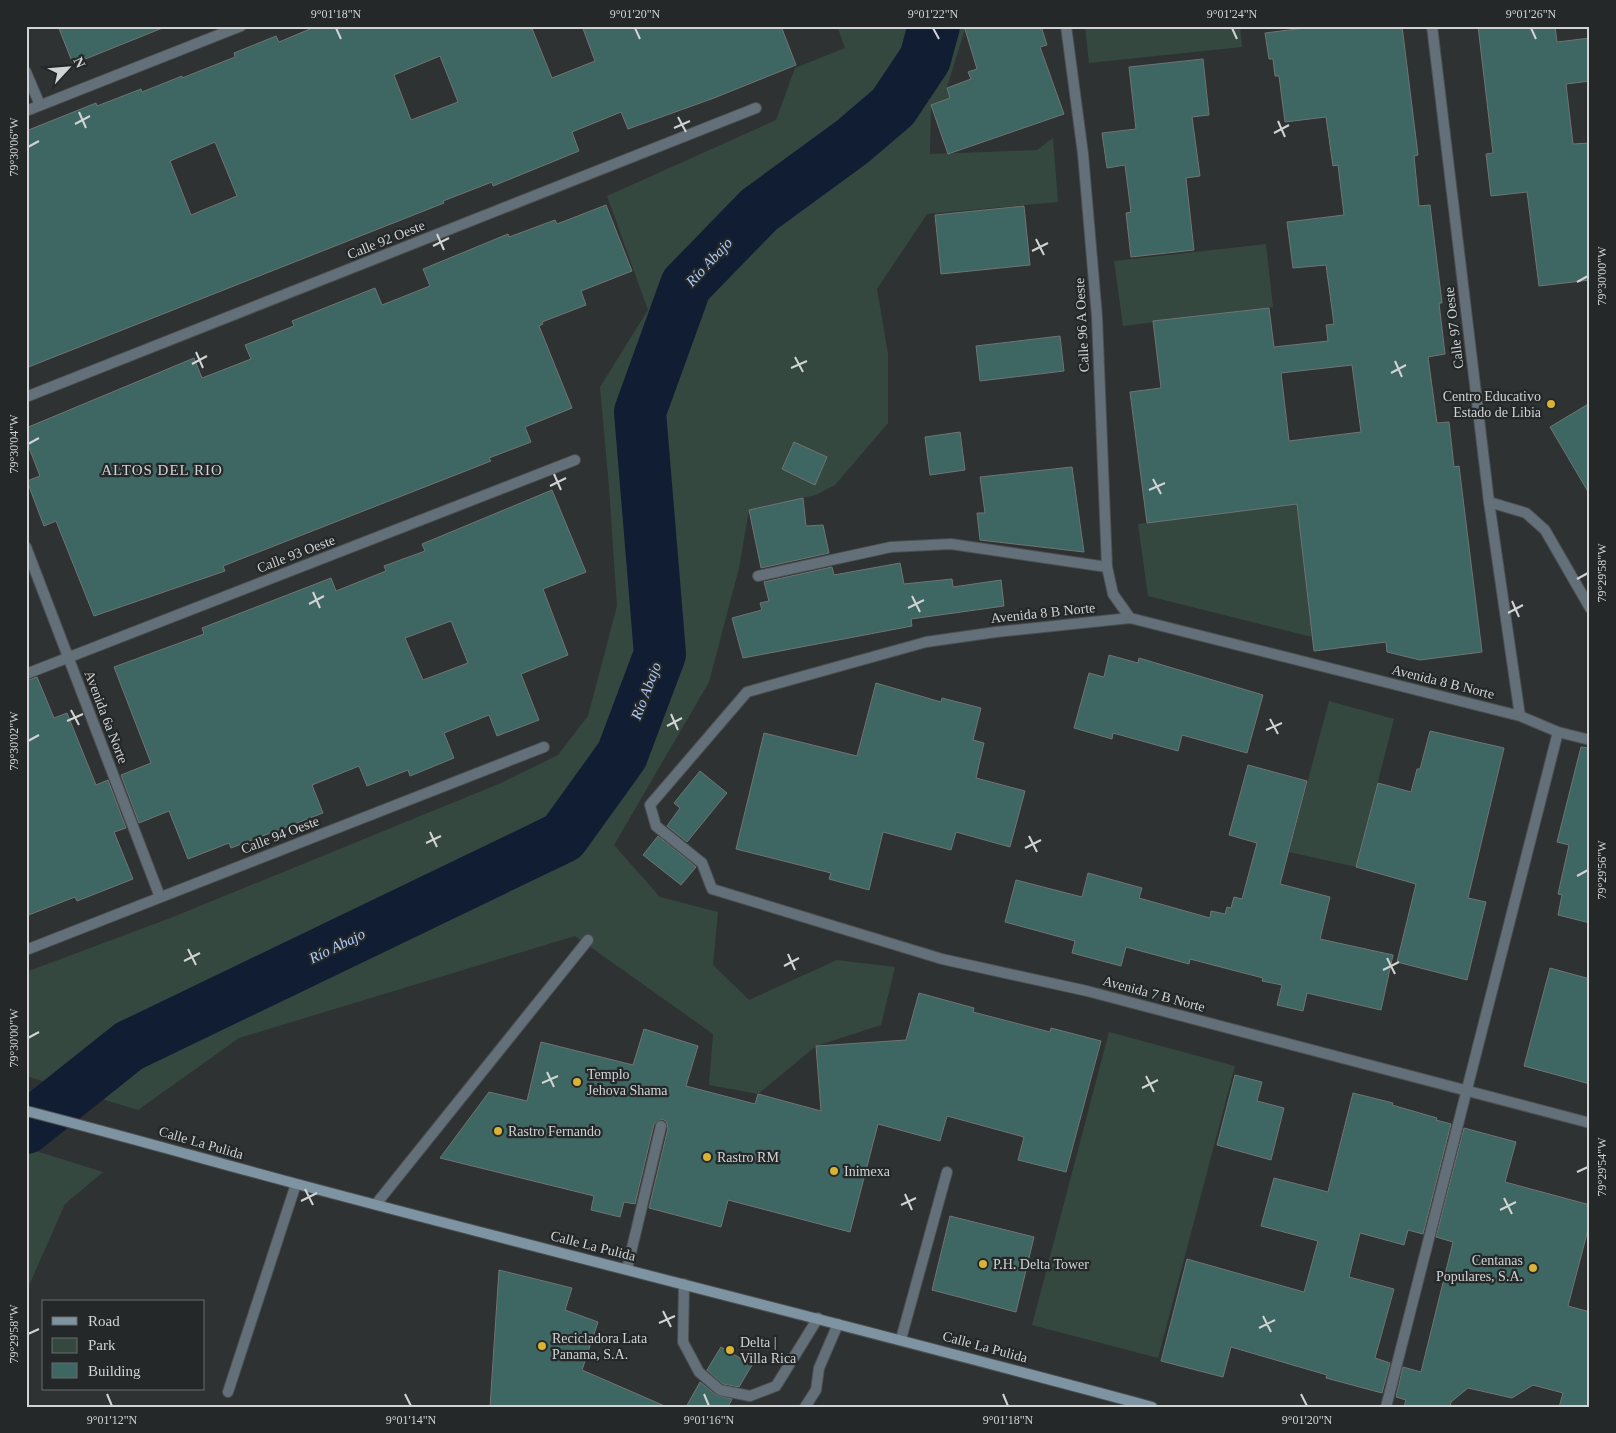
<svg xmlns="http://www.w3.org/2000/svg" width="1616" height="1433" viewBox="0 0 1616 1433" font-family="Georgia,serif">
  <style>
    .green { fill: #35483f }
    .lines { fill: none; stroke-linecap: round; stroke-linejoin: round }
    .river { stroke: #111d33; stroke-width: 52 }
    .building { fill: #3e6662; stroke: #707474; fill-rule: evenodd }
    .service-casing { stroke: #4b4f50; stroke-width: 12 }
    .minor-casing { stroke: #4b4f50; stroke-width: 12 }
    .secondary-casing { stroke: #4b4f50; stroke-width: 12 }
    .service { stroke: #637079; stroke-width: 10 }
    .minor { stroke: #637079; stroke-width: 10 }
    .secondary { stroke: #7f94a2; stroke-width: 10 }
    .ticks { fill: none; stroke: #d1d3d4; stroke-width: 2 }
    .poi-dot { fill: #d9b334; stroke: #242829; stroke-width: 2 }
    .labels { text-anchor: middle; dominant-baseline: central; stroke-width: 4.5; stroke-linejoin: round; paint-order: stroke }
    .street-label { font-size: 14px; fill: #d1d3d4; stroke: #242829 }
    .poi-label { font-size: 14px; fill: #d1d3d4; stroke: #242829; text-anchor: start }
    .water-label { font-size: 15px; font-style: italic; fill: #afccfd; stroke: #242829 }
    .neighbourhood-label { font-size: 15px; letter-spacing: 1px; fill: #d1d3d4; stroke: #242829 }
    .neatline { fill: none; stroke: #d1d3d4; stroke-width: 2 }
    .ticks-label { font-size: 12px; text-anchor: middle; fill: #d1d3d4 }
  </style>
  <rect width="100%" height="100%" fill="#2e3233"/>
  <path class="green" d="M837,26H966L947,87L950,98L931,105L930,154L1037,150L1053,138L1058,202L927,214L877,289L888,354V423L835,485L816,495L749,510L739,568L709,682L614,845L660,897L718,912L713,965L749,1000L837,960L895,967L881,1025L816,1046L758,1094L709,1085L713,1034L575,936L239,1038L138,1110L26,1076V972L173,917L501,783L558,755L588,716L617,606L609,487L600,387L648,310L607,196L776,120L795,68L845,48Z
    M1085,26H1240L1242,47L1089,63Z
    M1266,244L1273,307L1123,326L1114,261Z
    M1297,504L1312,637L1148,596L1138,524Z
    M1329,701L1394,719L1356,867L1289,852Z
    M1109,1032L1235,1066L1158,1358L1032,1325Z
    M26,1148L103,1172L65,1204L26,1292Z"/>
  <g class="lines">
    <path class="river" d="M26,1128L129,1046L563,837L622,755L660,654L640,412L686,285L759,210L852,142L893,107L925,59L934,26"/>
  </g>
  <path class="building" d="M58,26H164L165,27L73,64Z
    M317,26H531L552,78L595,61L582,26H781L796,65L714,98L628,129L621,112L572,132L579,151L493,186L492,182L443,201L444,203L26,368V131L96,103L97,106L141,89L142,92L182,76V78L235,57L234,53L276,36L279,42ZM440,56L458,102L411,120L394,75ZM215,142L237,196L191,215L170,161Z
    M964,26H1041L1047,45L1040,47L1064,114L948,154L931,105L950,98L947,88L971,79L968,72L977,69Z
    M1321,26H1402L1418,155L1414,156L1419,206L1430,205L1442,303H1439L1445,354L1428,357L1437,423L1449,422L1454,467L1459,466L1482,652L1420,660L1387,652L1386,642L1314,651L1297,504L1147,523L1130,392L1161,388L1153,321L1269,308L1274,347L1328,341L1326,325L1334,324L1326,265L1293,268L1287,222L1344,215L1338,165L1333,166L1326,117L1285,122L1279,76H1275L1273,59H1269L1265,33ZM1352,365L1361,432L1289,441L1281,373Z
    M1478,26H1555L1557,42L1590,38V81L1566,84L1573,144L1590,143V280L1539,286L1527,192L1491,196L1486,154L1493,153Z
    M1203,59L1209,115L1192,117L1200,176L1186,178L1194,250L1131,257L1126,213L1131,212L1125,165L1107,168L1102,133L1136,129L1129,67Z
    M606,205L632,271L581,291L586,305L542,322L543,324L539,326L572,408L525,427L531,442L489,458L491,461L223,566L225,571L94,616L56,521L44,526L27,481L40,476L26,440V428L194,358L202,378L251,359L245,345L294,326L292,321L375,288L382,305L430,286L423,269L508,234L509,237L555,220L557,224Z
    M1024,206L1030,265L941,274L935,215Z
    M1060,336L1064,371L980,381L976,346Z
    M1590,403V495L1550,427Z
    M960,432L965,470L930,475L925,437Z
    M794,442L827,457L815,485L782,469Z
    M1072,467L1084,552L980,540L977,513H985L980,477Z
    M552,490L586,572L543,589L568,655L521,674L539,720L497,736L489,715L444,733L454,758L410,776L408,770L367,786L359,766L312,785L323,813L231,848L229,843L188,859L169,811L139,823L121,775L151,763L114,667L204,634L202,628L331,578L336,591L386,571L384,566L425,551L422,544ZM451,621L468,663L423,680L405,638Z
    M803,498L806,526L823,525L829,553L761,568L749,510Z
    M900,563L904,584L952,579L953,587L1001,580L1004,606L911,619L912,626L743,658L732,618L762,610L760,603L769,601L764,582L832,567L834,575Z
    M1109,655L1138,663L1139,658L1263,695L1247,753L1182,735L1178,751L1113,733L1112,739L1074,728L1089,673L1104,677Z
    M37,677L54,718L67,713L96,785L108,780L126,828L114,832L133,879L77,901L75,897L26,916V681Z
    M876,683L941,702L942,698L981,708L973,740L984,743L976,778L1025,791L1010,847L956,832L951,850L883,832L869,890L829,879L831,873L736,849L764,733L857,756Z
    M1430,731L1504,748L1468,898L1486,902L1467,980L1397,962L1416,884L1356,867L1378,783L1411,792L1417,769H1420Z
    M1581,747L1590,748V923L1558,915L1562,895L1558,894L1569,845L1557,842Z
    M1248,765L1307,781L1280,884L1330,897L1320,939L1393,955L1381,1010L1307,993L1303,1011L1277,1005L1282,985L1262,981L1263,978L1190,959L1189,964L1126,947L1121,966L1072,953L1075,941L1005,922L1016,880L1082,897L1088,873L1142,888L1139,898L1210,918L1211,911L1225,914L1227,907L1231,908L1234,897L1242,899L1257,843L1229,835Z
    M700,771L727,793L687,842L667,826L680,808L674,803Z
    M658,836L696,867L681,885L643,855Z
    M1550,968L1590,979V1084L1524,1066Z
    M919,993L974,1008L973,1012L1050,1032L1051,1028L1101,1041L1066,1172L1018,1160L1024,1137L947,1116L940,1141L878,1124L850,1232L728,1200L721,1227L649,1208L668,1128L666,1121L662,1119L654,1124L635,1204L624,1202L620,1217L591,1210L594,1196L440,1158L489,1092L527,1101L541,1042L633,1065L644,1029L698,1046L686,1086L755,1104L758,1094L821,1111L816,1046L906,1040Z
    M1235,1075L1262,1082L1257,1101L1284,1108L1271,1160L1217,1145Z
    M1353,1093L1393,1103L1392,1105L1437,1118L1436,1120L1451,1124L1423,1234L1408,1230L1404,1245L1360,1233L1349,1277L1394,1289L1375,1358L1390,1363L1382,1393L1326,1378L1327,1375L1231,1347L1223,1377L1161,1361L1187,1259L1304,1292L1318,1241L1261,1226L1274,1178L1328,1192Z
    M1464,1128L1516,1142L1505,1182L1590,1205V1222L1568,1306L1590,1312V1407H1559L1563,1393L1533,1385L1512,1398L1468,1388L1451,1402L1450,1407H1404L1406,1400L1396,1397L1403,1367L1421,1372L1453,1242L1436,1237Z
    M950,1216L1034,1237L1016,1312L932,1290Z
    M499,1270L572,1288L565,1310L598,1322L582,1370L667,1407H490Z
    M721,1347L752,1365L739,1387L723,1384L707,1370Z
    M700,1382L716,1395L732,1399L728,1407H686Z"/>
  <g class="lines">
    <defs>
      <path id="service" d="M1489,502L1526,513L1545,530L1590,608
        M758,576L891,547L951,544L1107,567
        M376,1204L588,940
        M627,1269L661,1126
        M684,1284L683,1342L699,1372L720,1390L750,1396L776,1386L818,1318
        M901,1339L947,1172
        M228,1392L296,1184
        M805,1407L816,1390L819,1368L838,1324"/>
      <path id="minor" d="M1066,26L1083,154L1097,317L1107,567L1113,594L1130,618
        M1432,26L1489,502L1520,716
        M26,72L40,105
        M26,111L241,26
        M26,397L756,108
        M26,547L160,897
        M26,674L575,460
        M1590,740L1558,732L1520,716L1130,618L996,632L926,642L747,692L650,805L656,826L702,863L712,889L942,959L1087,991L1590,1123
        M26,950L544,747
        M1386,1407L1558,732"/>
      <path id="secondary" d="M26,1111C117,1134 207,1160 297,1184C582,1260 868,1330 1152,1407"/>
    </defs>
    <use href="#service" class="service-casing"/>
    <use href="#minor" class="minor-casing"/>
    <use href="#secondary" class="secondary-casing"/>
    <use href="#service" class="service"/>
    <use href="#minor" class="minor"/>
    <use href="#secondary" class="secondary"/>
  </g>
  <path class="ticks" d="M336,28L341,39M635,28L640,39M933,28L939,39M1232,28L1237,39M1531,28L1536,39M79,112L86,128M678,117L686,132M1278,121L1285,137M75,124L90,116M674,128L690,121M1274,133L1289,125M28,147L39,141M437,234L444,250M1036,239L1044,255M433,246L449,238M1032,251L1048,243M1577,282L1588,276M196,352L203,368M795,357L803,372M1395,361L1402,377M192,364L207,356M791,368L807,361M1391,373L1406,365M28,444L39,438M554,474L561,490M1153,479L1161,494M550,486L566,478M1149,490L1165,483M1577,579L1588,573M313,592L320,608M912,596L920,612M1512,601L1519,617M309,604L324,596M908,608L924,600M1508,613L1523,605M71,710L79,725M671,714L678,730M1270,719L1278,734M67,721L83,714M667,726L682,718M1266,730L1282,723M28,741L39,735M430,832L437,847M1029,836L1037,852M426,843L441,836M1025,848L1041,840M1577,876L1588,870M188,949L196,965M788,954L795,970M1387,958L1395,974M184,961L200,953M784,966L799,958M1383,970L1399,962M28,1038L39,1032M547,1072L554,1087M1146,1076L1154,1092M542,1083L558,1076M1142,1088L1158,1080M1577,1172L1588,1167M305,1189L313,1205M905,1194L912,1210M1504,1198L1512,1214M301,1201L317,1193M901,1205L916,1198M1500,1210L1516,1202M663,1311L671,1327M1263,1316L1271,1332M659,1323L675,1316M1259,1328L1275,1320M28,1334L39,1329M107,1394L112,1406M405,1394L411,1406M704,1394L709,1406M1003,1394L1008,1406M1301,1394L1307,1406"/>
  <g class="poi-dot">
    <circle cx="1551" cy="404" r="5"/>
    <circle cx="577" cy="1082" r="5"/>
    <circle cx="498" cy="1131" r="5"/>
    <circle cx="707" cy="1157" r="5"/>
    <circle cx="834" cy="1171" r="5"/>
    <circle cx="983" cy="1264" r="5"/>
    <circle cx="1533" cy="1268" r="5"/>
    <circle cx="542" cy="1346" r="5"/>
    <circle cx="730" cy="1350" r="5"/>
  </g>
  <g class="labels">
    <g class="street-label">
      <text transform="translate(386 240) rotate(-22)">Calle 92 Oeste</text>
      <text transform="translate(1082 325) rotate(-93)">Calle 96 A Oeste</text>
      <text transform="translate(1454 328) rotate(-97)">Calle 97 Oeste</text>
      <text transform="translate(296 554) rotate(-21)">Calle 93 Oeste</text>
      <text transform="translate(1043 613) rotate(-6)">Avenida 8 B Norte</text>
      <text transform="translate(1443 682) rotate(14)">Avenida 8 B Norte</text>
      <text transform="translate(106 717) rotate(69)">Avenida 6a Norte</text>
      <text transform="translate(280 835) rotate(-21)">Calle 94 Oeste</text>
      <text transform="translate(1154 994) rotate(15)">Avenida 7 B Norte</text>
      <text transform="translate(201 1143) rotate(16)">Calle La Pulida</text>
      <text transform="translate(593 1246) rotate(14)">Calle La Pulida</text>
      <text transform="translate(985 1347) rotate(15)">Calle La Pulida</text>
    </g>
    <g class="poi-label">
      <text x="1541" y="396" text-anchor="end">Centro Educativo<tspan x="1541" dy="16">Estado de Libia</tspan></text>
      <text x="587" y="1074">Templo<tspan x="587" dy="16">Jehova Shama</tspan></text>
      <text x="508" y="1131">Rastro Fernando</text>
      <text x="717" y="1157">Rastro RM</text>
      <text x="844" y="1171">Inimexa</text>
      <text x="1523" y="1260" text-anchor="end">Centanas<tspan x="1523" dy="16">Populares, S.A.</tspan></text>
      <text x="993" y="1264">P.H. Delta Tower</text>
      <text x="552" y="1338">Recicladora Lata<tspan x="552" dy="16">Panama, S.A.</tspan></text>
      <text x="740" y="1342">Delta |<tspan x="740" dy="16">Villa Rica</tspan></text>
    </g>
    <g class="water-label">
      <text transform="translate(709 262) rotate(-47)">Río Abajo</text>
      <text transform="translate(646 691) rotate(-69)">Río Abajo</text>
      <text transform="translate(337 946) rotate(-26)">Río Abajo</text>
    </g>
    <g class="neighbourhood-label">
      <text x="162" y="470">ALTOS DEL RIO</text>
    </g>
  </g>
  <rect width="1616" height="1433" fill="none" stroke="#242829" stroke-width="55"/>
  <rect x="42" y="1300" width="162" height="90" fill="#242829" stroke="#696c6d"/>
  <rect x="52" y="1317" width="25" height="8" fill="#7f94a2" stroke="#696c6d"/>
  <text x="88" y="1326" font-size="15" fill="#d1d3d4">Road</text>
  <rect x="52" y="1338" width="25" height="15" fill="#35483f" stroke="#696c6d"/>
  <text x="88" y="1350" font-size="15" fill="#d1d3d4">Park</text>
  <rect x="52" y="1363" width="25" height="15" fill="#3e6662" stroke="#696c6d"/>
  <text x="88" y="1376" font-size="15" fill="#d1d3d4">Building</text>
  <g transform="translate(68 68) rotate(64)" stroke="#242829" stroke-width="4" paint-order="stroke">
  <path d="M0-4L9 19L0 12L-9 19Z" fill="#d1d3d4"/>
  <text y="-8" font-size="14" font-weight="bold" text-anchor="middle" fill="#d1d3d4">N</text>
  </g>
  <rect x="28" y="28" width="1560" height="1378" class="neatline"/>
  <g class="ticks-label">
    <text x="336" y="18">9°01'18"N</text>
    <text x="635" y="18">9°01'20"N</text>
    <text x="933" y="18">9°01'22"N</text>
    <text x="1232" y="18">9°01'24"N</text>
    <text x="1531" y="18">9°01'26"N</text>
    <text transform="translate(14 147) rotate(-90)" y="4">79°30'06"W</text>
    <text transform="translate(1602 276) rotate(-90)" y="4">79°30'00"W</text>
    <text transform="translate(14 444) rotate(-90)" y="4">79°30'04"W</text>
    <text transform="translate(1602 573) rotate(-90)" y="4">79°29'58"W</text>
    <text transform="translate(14 741) rotate(-90)" y="4">79°30'02"W</text>
    <text transform="translate(1602 870) rotate(-90)" y="4">79°29'56"W</text>
    <text transform="translate(14 1038) rotate(-90)" y="4">79°30'00"W</text>
    <text transform="translate(1602 1167) rotate(-90)" y="4">79°29'54"W</text>
    <text transform="translate(14 1334) rotate(-90)" y="4">79°29'58"W</text>
    <text x="112" y="1424">9°01'12"N</text>
    <text x="411" y="1424">9°01'14"N</text>
    <text x="709" y="1424">9°01'16"N</text>
    <text x="1008" y="1424">9°01'18"N</text>
    <text x="1307" y="1424">9°01'20"N</text>
  </g>
</svg>
